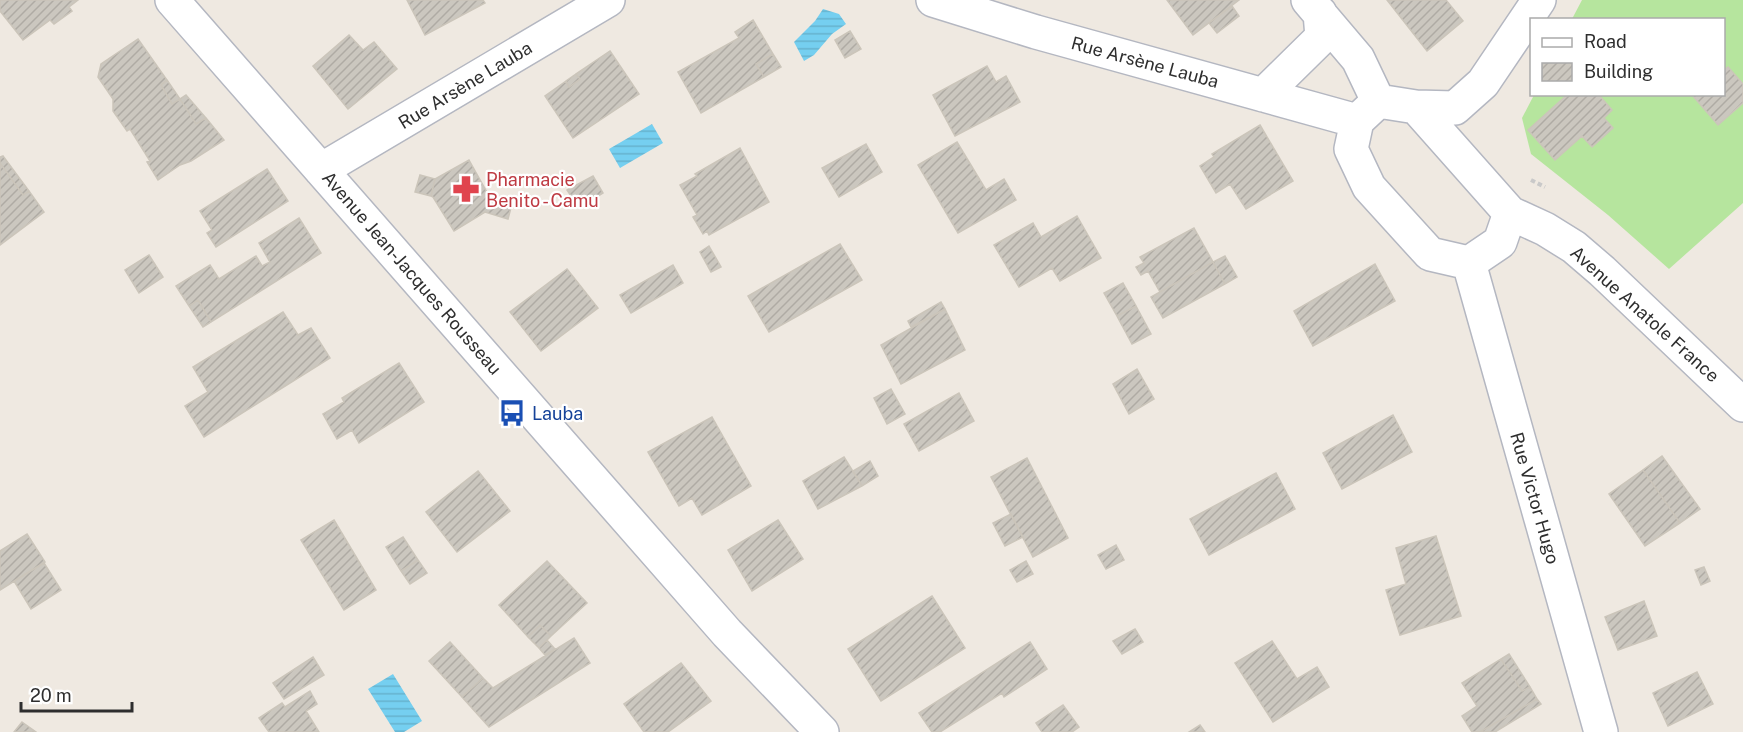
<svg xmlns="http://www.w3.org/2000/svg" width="1743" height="732" viewBox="0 0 1743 732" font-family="'Public Sans',sans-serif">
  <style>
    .garden { fill: #b6e59e }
    .water { fill: url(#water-rules) }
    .building { fill: url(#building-hatch); stroke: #cbc5ba; stroke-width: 1.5 }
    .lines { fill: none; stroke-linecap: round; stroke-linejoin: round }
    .minor-casing { stroke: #b4b7c1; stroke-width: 36 }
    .path { stroke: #c9c9c9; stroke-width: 4; stroke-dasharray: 4.5 3; stroke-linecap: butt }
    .minor { stroke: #fff; stroke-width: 33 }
    .labels { text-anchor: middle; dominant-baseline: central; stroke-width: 4.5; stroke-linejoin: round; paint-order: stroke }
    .street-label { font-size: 18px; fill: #2e2e2e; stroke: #fff }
    .health-label { font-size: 18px; fill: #be3a42; stroke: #fff; text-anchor: start }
    .transit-label { font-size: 18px; fill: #164399; stroke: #fff; text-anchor: start }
  </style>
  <defs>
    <pattern id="water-rules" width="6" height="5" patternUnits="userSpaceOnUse" patternTransform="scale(1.5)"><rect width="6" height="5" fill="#75cff0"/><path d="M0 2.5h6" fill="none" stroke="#66b2ce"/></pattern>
    <pattern id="building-hatch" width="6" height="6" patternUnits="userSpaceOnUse" patternTransform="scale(1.5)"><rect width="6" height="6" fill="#cbc7bf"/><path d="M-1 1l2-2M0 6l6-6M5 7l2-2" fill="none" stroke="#afaba4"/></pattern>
  </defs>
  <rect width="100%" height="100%" fill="#efe9e1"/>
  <path class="garden" d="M1582,0H1743V203L1669,269L1608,215L1531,154L1522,118L1534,95L1724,94V20L1572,19Z"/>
  <path class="water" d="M823,9L839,14L846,24L832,34L814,55L804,61L794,42L815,21Z
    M652,124L663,143L620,168L609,149Z
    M393,674L422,721L404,732H395L368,689Z"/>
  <path class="building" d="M0,0H78L69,7L72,11L54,24L50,20L23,40L0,11Z
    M407,0H483L485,3L425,35Z
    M1167,0H1239L1193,35Z
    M1387,0H1446L1463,21L1427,51Z
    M1232,6L1239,16L1217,33L1209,23Z
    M753,20L773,54L756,64L764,77L701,113L678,72L739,38L735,32Z
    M850,31L861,49L845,58L835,40Z
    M349,35L363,50L374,42L397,69L348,109L313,66Z
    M138,39L167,80L161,85L172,104L180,99L196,124L206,118L224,140L191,161L180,165L158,180L147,162L150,161L130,129L127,131L113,111V99L98,77L101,64Z
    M610,51L639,94L573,138L545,96L566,81L569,87L580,79L576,74Z
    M773,54L781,67L764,77L756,64Z
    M987,66L996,82L1006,76L1020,102L955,136L933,95Z
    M1728,67L1743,84V103L1718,125L1693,96L1695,94H1724V70Z
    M576,74L580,79L569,87L566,81Z
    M167,80L180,99L172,104L161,85Z
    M1568,94H1598L1612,110L1604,118L1613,128L1592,147L1582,136L1555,160L1528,130Z
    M186,95L206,118L196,124L180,99Z
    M1260,125L1293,181L1246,209L1230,184L1216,193L1200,166L1214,157L1212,154Z
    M957,142L986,190L1004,179L1016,200L958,233L918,165Z
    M866,144L882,172L839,197L822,168Z
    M740,148L769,202L709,235L707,231L703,234L693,217L697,215L680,185L697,176L695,174Z
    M3,156L29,191L23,195L0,163V157Z
    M469,160L488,194L513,200L508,219L485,212L454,231L433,197L431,196L435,179Z
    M0,163L23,195L29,191L44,212L0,245Z
    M267,169L288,201L216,247L207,233L212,230L200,211Z
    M420,175L435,179L431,196L415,192Z
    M593,176L603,193L579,208L567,190Z
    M1077,216L1101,258L1060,281L1052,268L1019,287L994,245L1033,223L1041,237Z
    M299,218L321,253L211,322L198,300L189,306L176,286L210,265L219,279L256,256L262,266L270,262L259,243Z
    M1194,228L1213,262L1160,292L1148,271L1141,275L1136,267L1144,263L1140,257Z
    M840,244L862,280L769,332L748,296Z
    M709,246L721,267L711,272L700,252Z
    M149,255L163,277L139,293L125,270Z
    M1225,256L1237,277L1225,284L1213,262Z
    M1213,262L1225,284L1163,318L1151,297Z
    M1375,264L1395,301L1313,346L1294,311Z
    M673,265L683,283L631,313L620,295Z
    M567,269L598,308L541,351L510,312Z
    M1123,283L1136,306L1117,316L1104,293Z
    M198,300L211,322L203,327L189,306Z
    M941,302L945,309L911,327L908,321Z
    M1136,306L1151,334L1132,344L1117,316Z
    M945,309L965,350L901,384L881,345Z
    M283,312L298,335L311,328L330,358L204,437L185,406L208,392L193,367Z
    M399,363L424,402L359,443L352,430L337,439L323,414L344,402L342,398Z
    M1137,369L1154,399L1129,414L1113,384Z
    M891,389L905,414L887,424L874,398Z
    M959,393L974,421L919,451L904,424Z
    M1393,415L1412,452L1342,489L1323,453Z
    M712,417L751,486L702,515L692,498L679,506L648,452Z
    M1662,456L1700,509L1680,523L1643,470Z
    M844,457L862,486L818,509L803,481Z
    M1027,458L1068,538L1033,557L991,477Z
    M870,461L878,476L862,486L853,471Z
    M1643,470L1680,523L1645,546L1609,494Z
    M478,471L510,511L457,552L426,512Z
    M1276,473L1295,509L1209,555L1190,519Z
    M1011,514L1023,537L1005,546L993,523Z
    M334,520L376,590L344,610L301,540Z
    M778,520L803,559L752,591L728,550Z
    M27,534L45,562L0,590V551Z
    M1436,536L1461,616L1400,635L1386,590L1406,584L1396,548Z
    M403,537L418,560L401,571L386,547Z
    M1116,545L1124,560L1106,569L1098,555Z
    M418,560L427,573L410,584L401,571Z
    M547,561L587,603L551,636L540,625L528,637L499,605Z
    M1026,561L1033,574L1017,582L1010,570Z
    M44,563L61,590L31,609L14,581Z
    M1704,567L1710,581L1701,585L1695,570Z
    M932,596L965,648L881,701L848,649Z
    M1644,601L1657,636L1618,650L1605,617Z
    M540,625L551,636L539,648L528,637Z
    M1135,629L1143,642L1122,654L1113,641Z
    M574,638L590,663L489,727L462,697L483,678L493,688Z
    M547,640L555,649L545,655L539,648Z
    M1272,641L1297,679L1317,667L1329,687L1273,722L1235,663Z
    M450,642L483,678L462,697L429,661Z
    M1030,642L1047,669L1004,697L1002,693L940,732H932L919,713Z
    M1509,654L1530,687L1522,691L1501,659Z
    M313,657L324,675L284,699L273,683Z
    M1501,659L1522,691L1530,687L1537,699L1480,732H1472L1462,716L1477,706L1462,683Z
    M681,663L711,701L668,732H644L624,704Z
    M1697,672L1713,704L1668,726L1653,693Z
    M310,691L317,704L306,711L319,732H269L259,718L282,703L285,707Z
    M1537,699L1541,704L1495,732H1480Z
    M1063,705L1079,727L1072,732H1042L1036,723Z
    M22,722L36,732H14Z
    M1200,725L1205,732H1189Z"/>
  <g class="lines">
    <defs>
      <path id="minor" d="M172,0L727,633L822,732
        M933,0L1036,32L1357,121
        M1308,0L1358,59L1378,101
        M1263,95L1322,37L1320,13
        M1378,101L1416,107L1510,213L1545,229L1574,247L1602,271L1743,405
        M1372,107L1357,121L1351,149L1369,187L1430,254L1469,263L1500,242L1510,213
        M1416,107L1455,108L1483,83L1539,0
        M321,170L608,0
        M1469,263L1601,732"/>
    </defs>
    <use href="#minor" class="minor-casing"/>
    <path class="path" d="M1531,180L1545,187"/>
    <use href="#minor" class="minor"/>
  </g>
  <defs>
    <symbol id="pharmacy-bare" viewBox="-9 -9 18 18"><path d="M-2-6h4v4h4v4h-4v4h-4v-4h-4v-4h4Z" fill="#e0444e" stroke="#fff" stroke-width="2.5" paint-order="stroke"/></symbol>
    <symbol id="bus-bare" viewBox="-9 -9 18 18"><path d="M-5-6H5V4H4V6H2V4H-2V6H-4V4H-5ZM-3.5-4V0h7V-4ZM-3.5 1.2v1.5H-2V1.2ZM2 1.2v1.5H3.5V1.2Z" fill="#1a4fb4" stroke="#fff" stroke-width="2.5" paint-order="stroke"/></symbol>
  </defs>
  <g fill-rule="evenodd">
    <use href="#pharmacy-bare" x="447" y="170" width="38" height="38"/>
    <use href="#bus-bare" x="493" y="394" width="38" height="38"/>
  </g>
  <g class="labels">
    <g class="street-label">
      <text transform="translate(1145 62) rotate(15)">Rue Arsène Lauba</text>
      <text transform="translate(465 85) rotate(-31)">Rue Arsène Lauba</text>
      <text transform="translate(412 273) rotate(49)">Avenue Jean-Jacques Rousseau</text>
      <text transform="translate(1645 314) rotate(42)">Avenue Anatole France</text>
      <text transform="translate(1535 498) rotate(74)">Rue Victor Hugo</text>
    </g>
    <g class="health-label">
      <text x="486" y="179">Pharmacie<tspan x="486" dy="21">Benito - Camu</tspan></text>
    </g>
    <g class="transit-label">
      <text x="532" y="413">Lauba</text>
    </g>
  </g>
  <rect x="1530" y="18" width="195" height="78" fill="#ffffff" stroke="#ababab" stroke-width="1.5"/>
  <rect x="1542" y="38" width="30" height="9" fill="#ffffff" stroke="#ababab" stroke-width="1.5"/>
  <text x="1584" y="48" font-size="18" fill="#2e2e2e">Road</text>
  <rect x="1542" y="63" width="30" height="18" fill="url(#building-hatch)" stroke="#ababab" stroke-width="1.5"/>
  <text x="1584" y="78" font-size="18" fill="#2e2e2e">Building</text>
  <path d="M21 702v9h111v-9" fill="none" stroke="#2e2e2e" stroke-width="3"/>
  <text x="30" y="702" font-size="18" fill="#2e2e2e" stroke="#ffffff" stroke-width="4.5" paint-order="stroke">20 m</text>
</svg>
